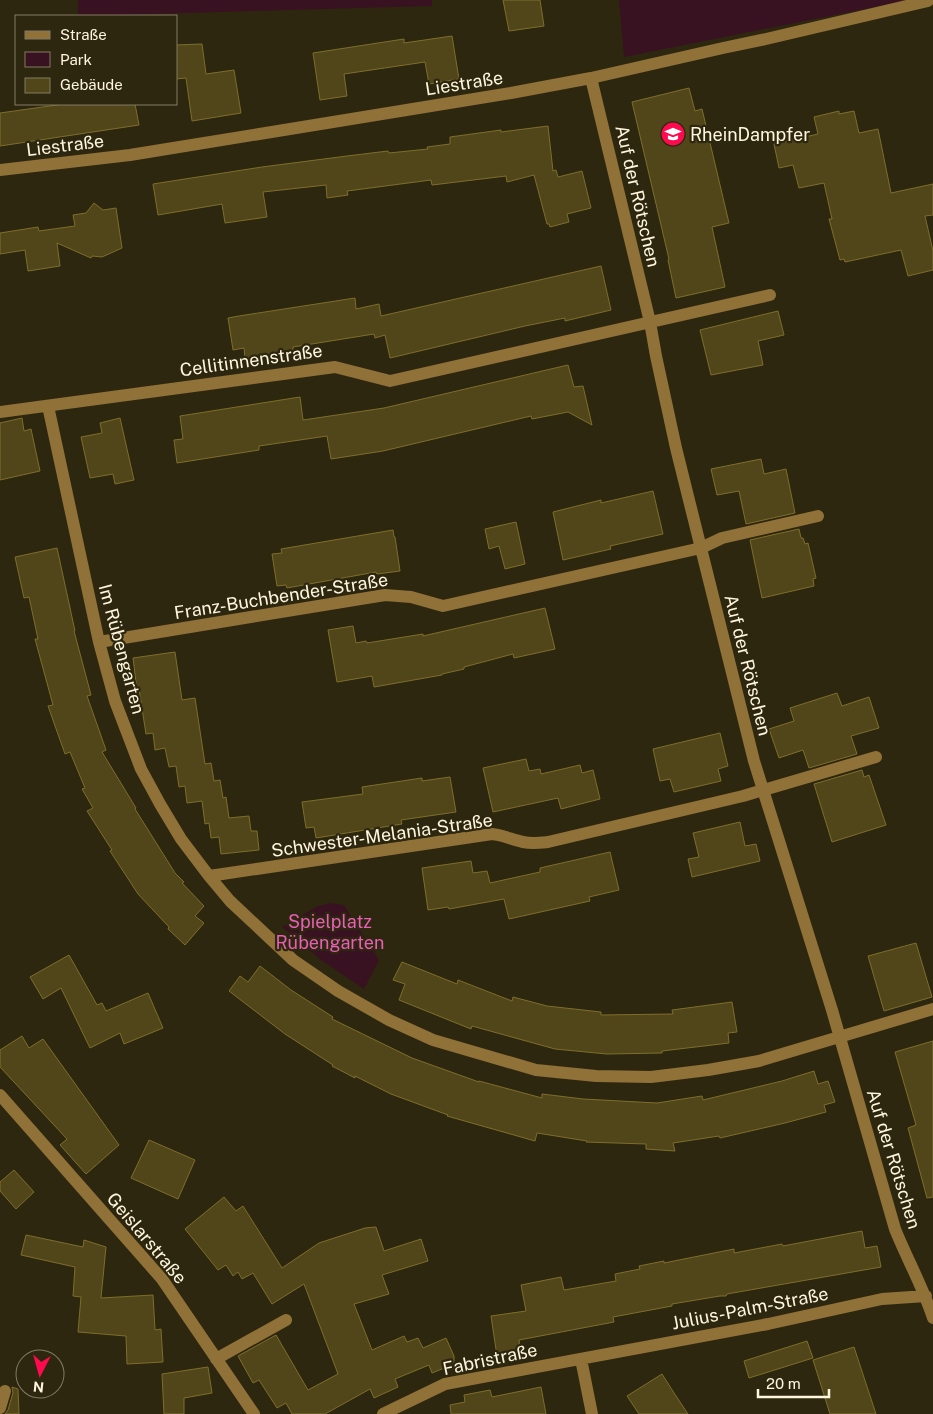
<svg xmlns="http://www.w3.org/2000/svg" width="933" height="1414" viewBox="0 0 933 1414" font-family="'Public Sans',sans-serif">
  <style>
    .green { fill: #391222 }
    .building { fill: #50461a; stroke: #7e6e2a }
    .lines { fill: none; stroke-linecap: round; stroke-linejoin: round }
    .minor { stroke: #907137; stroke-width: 12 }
    .labels { text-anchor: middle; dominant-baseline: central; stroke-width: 4.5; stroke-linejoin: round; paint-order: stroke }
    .street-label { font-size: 18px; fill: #fff6dd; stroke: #2e2710 }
    .poi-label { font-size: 18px; fill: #fff6dd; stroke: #2e2710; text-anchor: start }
    .park-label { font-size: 18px; fill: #ea5eb7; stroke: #2e2710 }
  </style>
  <rect width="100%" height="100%" fill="#2e2710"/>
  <path class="green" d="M78,0H432V6L78,16Z
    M619,0H910L624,57Z
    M330,903L344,905L379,960L364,989L321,960L282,927L316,907Z"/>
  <path class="building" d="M503,0H540L544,26L509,31Z
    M452,36L459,79L429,84L425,62L344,74L347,96L320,100L313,53L404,39V43Z
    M202,44L206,74L234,70L241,113L192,121L186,78L176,79V45Z
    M689,88L695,111L702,109L729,223L712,227L725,287L676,298L668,260L669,259L632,102Z
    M64,104H135L139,125L0,146V113Z
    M839,111V114L854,111L859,133L878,129L891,193L933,184V215L925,216L933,251V270L908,276L901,250L845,262L844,259L840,260L829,219H832L824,183L799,188L793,165L779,168L774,144L818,134L814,117Z
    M548,126L553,171L556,170L558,177L582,171L591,208L567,214L569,222L550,227L549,224H547L534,175L507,182L506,176L432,185L431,180L347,191L348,195L327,198L326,185L263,192L267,217L225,223L222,204L158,215L153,184L262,167L347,156L388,151L389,153L428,149L427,147L450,144V137L501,130V132Z
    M94,203L103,210L116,208L122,248L102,257L92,256L91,258L57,243L60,266L28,271L25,250L0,254V233L38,227L39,231L75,226L73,215L86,213Z
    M601,266L611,310L565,321V318L525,326L390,358L385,335L375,338L374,334L293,347V351L245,358L244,348L233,350L228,318L239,316L355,298L356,309L379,304L381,316Z
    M778,311L784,335L758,341L763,365L711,375L700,330Z
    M568,365L574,387L583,386L592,425L568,412L532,419L531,416L383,451L331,459L327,436L259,446V450L177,463L174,440L183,439L180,416L300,397L303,420L384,408Z
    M22,418L24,431L31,429L40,471L0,480V423Z
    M120,418L134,480L115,484L113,474L90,478L81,437L102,433L100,423Z
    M761,459L764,474L786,469L795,513L746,524L739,491L717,495L711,469Z
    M653,491L663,534L610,546L611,549L563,560L553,512L601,500V503Z
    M516,522L525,564L505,569L499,546L489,549L485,529Z
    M799,529L801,538H803L805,544L808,543L816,578L813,579L814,586L762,598L750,540Z
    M393,530L394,537H395L400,571L377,574L376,572L287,588L286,585L277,586L272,554L282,553L281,549Z
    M57,548L75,631H74L91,695L87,696L106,750L102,752L136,808L135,809L175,873L184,882L182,883L204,906L195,916L204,923L185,945L168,929L169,927L138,894L110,851L112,850L87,811L93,808L82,789L85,788L70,752L65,754L48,706L53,705L35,639H38L29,597L24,598L15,557Z
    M545,608L555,649L514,658L513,654L464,667V669L442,674V675L374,687L372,676L337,682L328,630L353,626L356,643L366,641L367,643L423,634V636Z
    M175,652L182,700L195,698L205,764L211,763L214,781L220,780L223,798L226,797L229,818L249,816L251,831H257L259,850L221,854L219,837L211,838L209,823L205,824L202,801L187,803L185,786L179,787L176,766L169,767L165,748L155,750L153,733L146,734L139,689L137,690L133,658Z
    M837,693L842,706L869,697L879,728L851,736L857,754L809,768L803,750L779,758L769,729L794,721L790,708Z
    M720,733L728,766L718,769L721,781L674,792L670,779L660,781L653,749Z
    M526,759L529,771L540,769L541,774L580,765L582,773L593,770L600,799L561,809L558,798L493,812L483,768Z
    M862,770L864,777L869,775L886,825L832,842L814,784Z
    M450,777L456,812L401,820L402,824L316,838L314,827L306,828L302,802L363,794L362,787L422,778V781Z
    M740,822L745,846L756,844L760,861L692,877L688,859L699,857L693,833Z
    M610,852L619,890L589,897L590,901L509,919L504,899L449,909L448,907L428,910L422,868L471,861L473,873L487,871L490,883L540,872V868Z
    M916,943L932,997L884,1011L868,956Z
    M69,955L97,1005L102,1003L106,1011L148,993L163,1028L124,1044L120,1033L90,1048L61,988L43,999L30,977Z
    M402,962L457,984L458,980L512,1001L513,997L547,1006L601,1012V1015L673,1014L672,1010L732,1002L737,1032L728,1033L729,1043L662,1051V1053L607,1054L555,1049L472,1026L471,1029L399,1000L405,984L393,980Z
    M260,966L291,990L333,1017L332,1019L412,1058L479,1082V1081L542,1098V1094L583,1099L657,1103L702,1096L703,1100L782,1081L814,1071L818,1084L828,1081L835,1102L824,1105L826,1112L785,1123L720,1138L719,1136L673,1143L675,1151L646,1149V1144L586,1142L587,1141L537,1133L535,1141L447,1116L448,1115L391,1094L355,1076V1078L332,1066L333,1065L285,1034L229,991L240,976L248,982Z
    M22,1036L29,1048L43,1039L119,1145L86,1174L60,1145L67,1139L0,1067V1050Z
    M933,1041V1197L927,1198L908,1128L916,1125L895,1052Z
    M149,1140L195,1160L178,1199L131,1178Z
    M14,1170L34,1192L16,1209L0,1191V1182Z
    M224,1197L236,1211L243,1206L282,1268L319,1243L365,1228L376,1227L384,1251L421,1239L428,1261L382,1275L389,1294L354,1304L372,1350L404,1336L407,1342L418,1338L423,1348L446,1338L454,1356V1364L432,1373L429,1365L395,1379L398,1387L374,1398L370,1389L325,1414H292L286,1403L277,1408L259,1380L253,1383L238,1356L276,1335L308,1390L338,1374L304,1284L272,1304L253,1273L242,1279L238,1272L233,1276L226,1265L218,1270L185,1229Z
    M862,1231L865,1248L877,1246L881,1267L727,1294L726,1296H720L672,1304V1306L613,1317L614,1322L519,1340L520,1351L497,1356L491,1316L526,1311L521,1285L561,1277L564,1290L616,1281L615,1274L640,1269L639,1266L664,1261V1263L734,1249V1253L782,1244L783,1246Z
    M26,1235L83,1247L84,1240L106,1247L101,1298L153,1295L155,1330L161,1329L163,1362L127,1364L126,1336L78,1332L81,1297L73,1296L75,1267L21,1255Z
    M807,1341L813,1358L749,1378L744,1361Z
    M854,1347L876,1414H830L813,1360Z
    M208,1367L212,1393L184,1398V1414H164L162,1374Z
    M662,1374L674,1393L688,1414H639L627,1396Z
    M12,1387L18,1389L19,1414H5L8,1410L13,1393Z
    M541,1387L546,1414H451L450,1405L465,1402L464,1395L490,1390L492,1397Z"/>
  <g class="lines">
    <path class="minor" d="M591,78L650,322L656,356L676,448L754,761L832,1010L895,1229C907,1259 923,1287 933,1318
      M0,170L130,155L511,93L591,78L723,48L766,39L928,1
      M48,406L99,642L115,701L141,769L160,804L181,839L209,876L230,901L293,960L338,991L389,1020L433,1040L536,1070L596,1076L651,1077L708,1070L759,1061L933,1009
      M0,412L335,367L390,381L770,295
      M99,642L385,595L411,597L443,606L701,548L722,538L818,516
      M209,876L492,834C503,835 513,840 523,842C532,844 539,843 548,842L743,796L876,757
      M0,1095L162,1279L254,1414
      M216,1359L286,1320
      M581,1359L592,1414
      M0,1408L5,1391
      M383,1414L445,1384L768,1324L882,1299L926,1296"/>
  </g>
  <defs>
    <symbol id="school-disc" viewBox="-11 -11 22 22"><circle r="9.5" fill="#ff094f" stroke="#2e2710"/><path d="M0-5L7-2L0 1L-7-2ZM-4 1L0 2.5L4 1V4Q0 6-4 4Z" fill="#fff"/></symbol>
  </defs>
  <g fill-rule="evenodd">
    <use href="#school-disc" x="659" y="120" width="28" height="28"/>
  </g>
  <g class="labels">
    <g class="street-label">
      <text transform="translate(464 83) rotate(-9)">Liestraße</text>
      <text transform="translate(65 145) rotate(-7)">Liestraße</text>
      <text transform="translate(638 196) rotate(77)">Auf der Rötschen</text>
      <text transform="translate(251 360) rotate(-8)">Cellitinnenstraße</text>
      <text transform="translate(281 596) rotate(-9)">Franz-Buchbender-Straße</text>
      <text transform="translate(122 649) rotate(75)">Im Rübengarten</text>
      <text transform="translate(748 665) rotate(76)">Auf der Rötschen</text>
      <text transform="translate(382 835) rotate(-8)">Schwester-Melania-Straße</text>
      <text transform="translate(894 1159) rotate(73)">Auf der Rötschen</text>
      <text transform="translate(147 1238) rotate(50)">Geislarstraße</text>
      <text transform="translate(750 1308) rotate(-11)">Julius-Palm-Straße</text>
      <text transform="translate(490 1359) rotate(-12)">Fabristraße</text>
    </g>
    <g class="poi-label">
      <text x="690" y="134">RheinDampfer</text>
    </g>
    <g class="park-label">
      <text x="330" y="921">Spielplatz<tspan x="330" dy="21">Rübengarten</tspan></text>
    </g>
  </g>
  <rect x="15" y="15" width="162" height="90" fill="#2e2710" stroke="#827a62"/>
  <rect x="25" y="31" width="25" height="8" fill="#907137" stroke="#827a62"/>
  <text x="60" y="40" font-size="15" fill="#fff6dd">Straße</text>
  <rect x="25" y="52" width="25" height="15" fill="#391222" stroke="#827a62"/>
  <text x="60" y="65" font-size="15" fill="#fff6dd">Park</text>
  <rect x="25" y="78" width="25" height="15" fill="#50461a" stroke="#827a62"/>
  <text x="60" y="90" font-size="15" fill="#fff6dd">Gebäude</text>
  <g transform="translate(40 1374) rotate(186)"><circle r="24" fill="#2e2710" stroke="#827a62"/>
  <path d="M0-4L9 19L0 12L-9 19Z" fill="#ff094f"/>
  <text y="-8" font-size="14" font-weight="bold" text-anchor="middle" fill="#fff6dd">N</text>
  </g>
  <path d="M758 1389v8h71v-8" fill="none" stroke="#fff6dd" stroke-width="2.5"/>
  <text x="766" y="1389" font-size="15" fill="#fff6dd" stroke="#2e2710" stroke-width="4" paint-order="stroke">20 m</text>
</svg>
